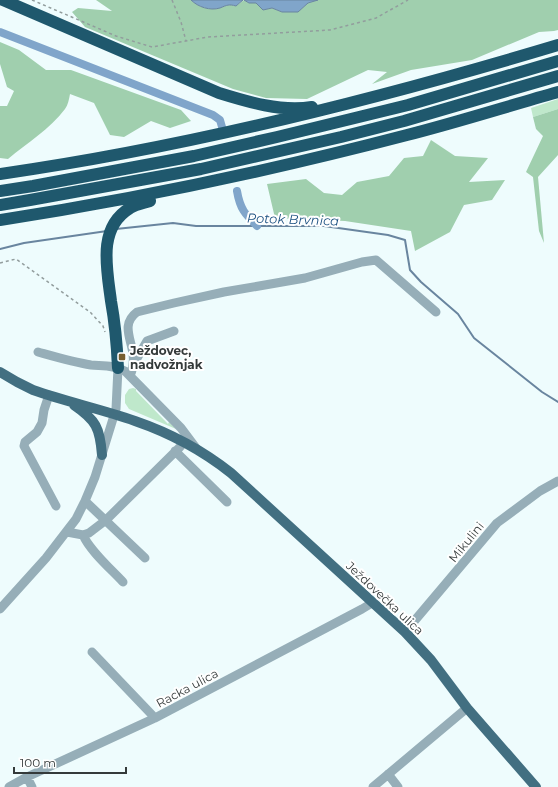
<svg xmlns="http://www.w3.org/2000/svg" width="558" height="787" viewBox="0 0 558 787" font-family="Montserrat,sans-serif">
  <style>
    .green { fill: #bfe8cb }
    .forest { fill: #a0cfae }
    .water { fill: #80a5ca; stroke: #69859f }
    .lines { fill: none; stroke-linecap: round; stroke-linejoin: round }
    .stream { stroke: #69859f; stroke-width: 2 }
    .canal { stroke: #80a5ca; stroke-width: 8 }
    .path { stroke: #929d9d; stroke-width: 1.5; stroke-dasharray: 3 3; stroke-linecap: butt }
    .minor { stroke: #96aeb8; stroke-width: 9 }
    .major { stroke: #426f81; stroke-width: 10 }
    .highway { stroke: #1f586d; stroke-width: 12 }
    .poi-dot { fill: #765e2f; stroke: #fff; stroke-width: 1.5 }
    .labels { text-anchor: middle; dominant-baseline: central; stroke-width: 4; stroke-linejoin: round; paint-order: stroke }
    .poi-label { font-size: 12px; font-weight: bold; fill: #343a3a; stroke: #fff; text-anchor: start }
    .street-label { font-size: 12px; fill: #343a3a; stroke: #fff }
    .water-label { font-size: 13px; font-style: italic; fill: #1a5080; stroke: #fff }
  </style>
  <rect width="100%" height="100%" fill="#eefcfd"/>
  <path class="green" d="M558,99V109L533,117L531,108Z
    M133,388L136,389V391L168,424L169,422L176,429L129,409L125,403V395L129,389Z"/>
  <path class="forest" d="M96,0H191C198,7 210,11 220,8C227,5 229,4 236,6L244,0L249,3H256L263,10L272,8L282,12H298L308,3L318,0H558V30L554,31L539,32L472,60L411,70L372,84L387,72L368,70L307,99L266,98L233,89L85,27L72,12L78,8L112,11Z
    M0,42L19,50L46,70H71L181,110L191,121L170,128L151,121L124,137L110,135L94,103L70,94C69,99 68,105 65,109C50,129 27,143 8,159L0,158V106H7L14,91L7,87L0,64Z
    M558,109V155L538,177L544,243L539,231L533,177L526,172L543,136L536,129L533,117Z
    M431,140L455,156L488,158L469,182L505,180L492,200L464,205L450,232L415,251L411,231L345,221L275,218L267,184L306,179L324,193L342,195L357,182L389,176L404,158L423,156Z"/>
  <path class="water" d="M191,0H243L236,6C229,4 227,5 220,8C210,11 198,7 191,0Z
    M244,0H318L308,3L298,12H282L272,8L263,10L256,3H249Z"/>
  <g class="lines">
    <path class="stream" d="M116,229L173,223L196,226H324L388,235L405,240L410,270L421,282L458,314L474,338L542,392L558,402
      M0,249L24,243L107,231"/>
    <path class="canal" d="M0,32L213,115L220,120L222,127
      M237,191C240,209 245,214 257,226"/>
    <path class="path" d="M32,0L116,36L152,47L208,37L330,30L376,18L408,0
      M172,0L181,22L186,41
      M0,263L16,259L90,312L103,326L105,332"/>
    <path class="minor" d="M38,352C56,357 73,362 91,365C102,366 115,365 125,371L181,428L196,448
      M134,361L136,360L147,341L174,331
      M130,376C133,369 134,362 133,354C131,338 121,324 137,312L174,303L224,292L305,278L362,262L376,260L436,312
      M49,395L44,410L42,423L37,432L25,442L24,446L56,506
      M175,451L227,502
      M85,501L145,558
      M67,532L83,535L89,533L106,520L180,447L184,442
      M83,535C90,551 111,569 123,582
      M0,609L46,558L76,519L85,501L95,477L116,409L118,368
      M405,632L497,523L540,491L558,481
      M92,652L155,718
      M388,774L398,787
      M27,777L32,787
      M9,787L27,777L155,718L362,609L372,603
      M373,787L467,708"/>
    <path class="major" d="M0,372L17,382L33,390C67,402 101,409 135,421C170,433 202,450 231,473L405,632L431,660L467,708L536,787
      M74,405C96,420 100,428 102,455"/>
    <path class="highway" d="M3,0L219,93C248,102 281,112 312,107
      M0,174C189,147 375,100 558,45
      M0,191L33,186L194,156L277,137L408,105L558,61
      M0,205L30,200L201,169L341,137L404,121L558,76
      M0,220C137,199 273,170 407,135C458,122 508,106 558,92
      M118,368C117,345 115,323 111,301C107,269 97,228 130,208C136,204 144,203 150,201"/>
  </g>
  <rect class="poi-dot" x="118" y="353" width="8" height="8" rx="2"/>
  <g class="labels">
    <g class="poi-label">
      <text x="130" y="350">Ježdovec,<tspan x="130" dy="14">nadvožnjak</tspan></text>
    </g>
    <g class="street-label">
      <text transform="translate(466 542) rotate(-51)">Mikulini</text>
      <text transform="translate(385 598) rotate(43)">Ježdovečka ulica</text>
      <text transform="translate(187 688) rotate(-28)">Racka ulica</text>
    </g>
    <g class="water-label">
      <text transform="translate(293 219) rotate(2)">Potok Brvnica</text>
    </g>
  </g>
  <path d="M14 767v6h112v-6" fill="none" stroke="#343a3a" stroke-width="2"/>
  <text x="20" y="767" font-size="12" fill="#343a3a" stroke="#ffffff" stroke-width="3" paint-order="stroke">100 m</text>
</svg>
